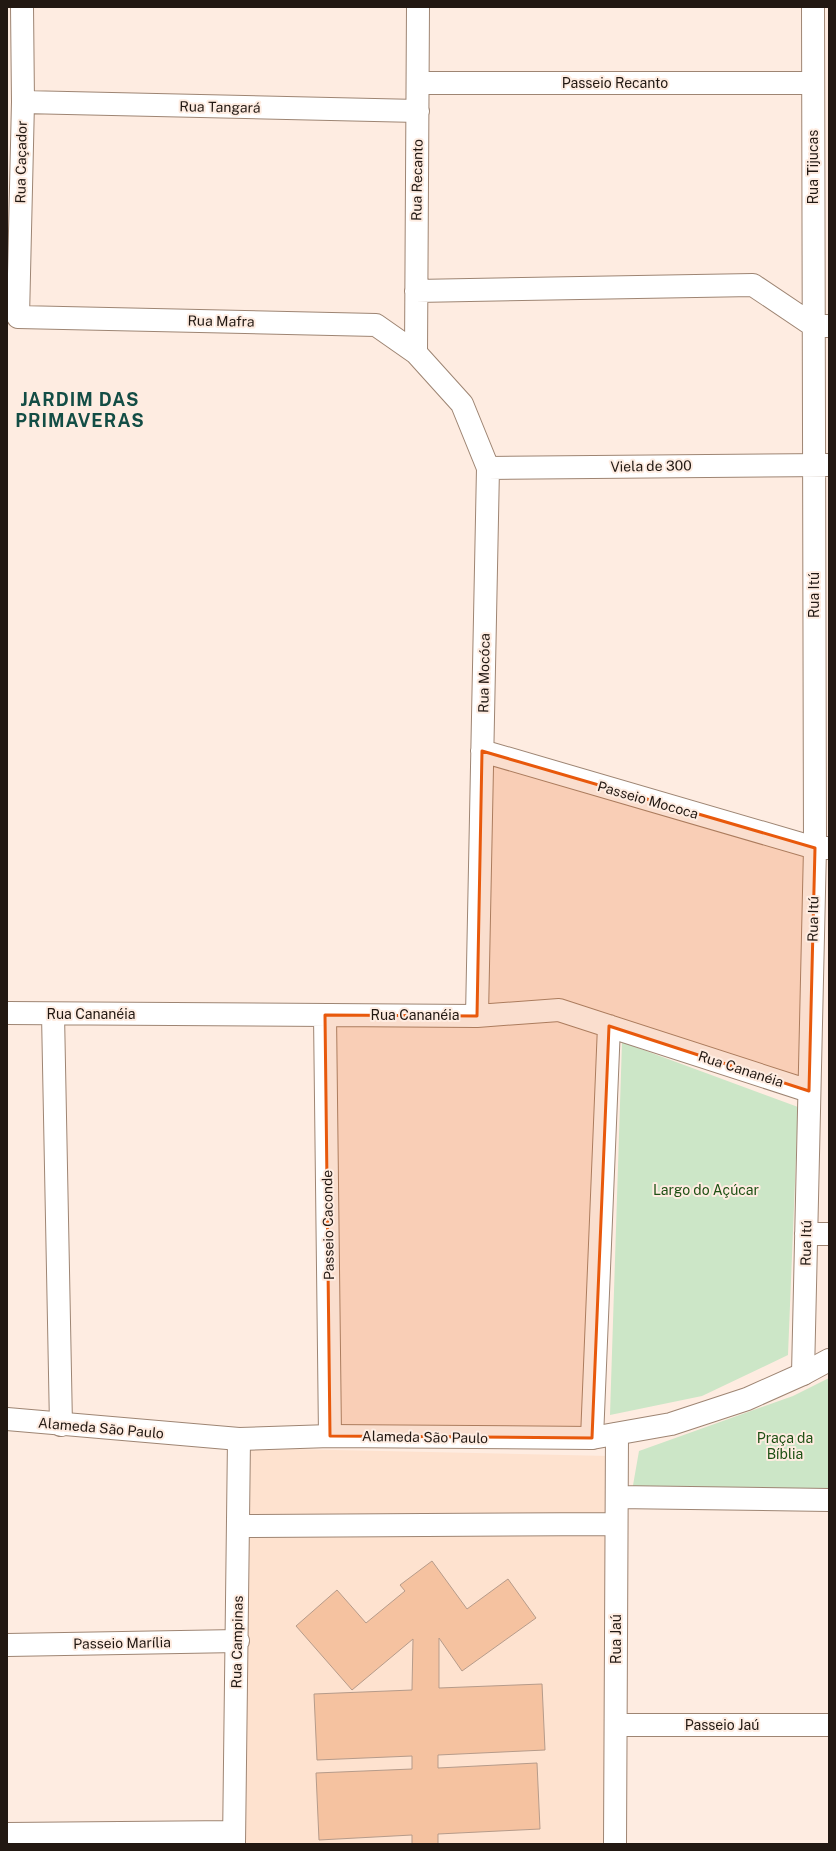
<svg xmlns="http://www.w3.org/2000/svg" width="836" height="1851" viewBox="0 0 836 1851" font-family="'Public Sans',sans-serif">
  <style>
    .built { fill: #fee2cf }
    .green { fill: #cce6c7 }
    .building { fill: #f5c2a0; stroke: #b69b8a }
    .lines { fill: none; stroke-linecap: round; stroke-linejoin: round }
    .street-casing { stroke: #9e8573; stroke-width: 24 }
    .secondary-casing { stroke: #9e8573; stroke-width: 24 }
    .street { stroke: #fff; stroke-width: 22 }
    .secondary { stroke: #fff; stroke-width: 22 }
    .marked { fill: #e8590c; fill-opacity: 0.2; stroke: #e8590c; stroke-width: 3; stroke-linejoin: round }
    .labels { text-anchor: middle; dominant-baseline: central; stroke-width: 4; stroke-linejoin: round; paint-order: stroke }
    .street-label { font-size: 14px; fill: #221812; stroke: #feece1 }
    .park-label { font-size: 14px; fill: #1e5014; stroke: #feece1 }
    .district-label { font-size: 18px; font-weight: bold; letter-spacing: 1px; fill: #134d45; stroke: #feece1 }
  </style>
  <rect width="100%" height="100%" fill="#feece1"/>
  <path class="built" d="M248,1448L609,1456L605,1844H246Z"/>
  <path class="green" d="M622,1042L798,1107L788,1355L702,1396L610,1415Z
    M829,1378V1491H632L639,1451L793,1396Z"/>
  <path class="building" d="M432,1561L467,1609L508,1579L536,1618L462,1671L439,1638V1688L542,1684L545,1750L438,1755V1768L537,1763L540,1829L438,1834V1844H412V1835L319,1840L316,1773L412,1769V1756L317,1760L314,1694L412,1690L413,1639L352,1690L296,1626L337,1590L366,1623L405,1591L400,1585Z"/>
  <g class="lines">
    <defs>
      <path id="street" d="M22,7L23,102L18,317L376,325L416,353L462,404L488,468L477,1016
        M418,83H813
        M23,102L418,111
        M416,291L753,285L814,326H829
        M416,353L418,7
        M488,468L828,465
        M482,751L815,848H828
        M7,1013L477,1016L559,1010L809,1091
        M53,1014L61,1425
        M325,1015L330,1436
        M806,1234H829
        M803,1374L815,848L813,7
        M592,1438L609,1026
        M617,1497L829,1500
        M239,1526L616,1524
        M7,1645L238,1641
        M616,1725H829
        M7,1834L234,1832
        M234,1844L239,1439
        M615,1844L617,1434"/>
      <path id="secondary" d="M7,1419L239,1439L330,1436L592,1438L671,1424L747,1399L803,1374L829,1360"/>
    </defs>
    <use href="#street" class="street-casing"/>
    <use href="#secondary" class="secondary-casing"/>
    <use href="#street" class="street"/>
    <use href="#secondary" class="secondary"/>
  </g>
  <path class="marked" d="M482,751L815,848L809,1091L609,1026L592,1438L330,1436L325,1015L477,1016Z"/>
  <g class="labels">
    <g class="street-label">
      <text x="615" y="83">Passeio Recanto</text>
      <text transform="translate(220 107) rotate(1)">Rua Tangará</text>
      <text transform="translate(21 162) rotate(-89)">Rua Caçador</text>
      <text transform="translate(813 167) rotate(-90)">Rua Tijucas</text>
      <text transform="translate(417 180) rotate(-89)">Rua Recanto</text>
      <text transform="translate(221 321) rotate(1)">Rua Mafra</text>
      <text transform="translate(651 466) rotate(-1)">Viela de 300</text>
      <text transform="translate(814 595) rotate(-90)">Rua Itú</text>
      <text transform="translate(484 673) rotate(-89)">Rua Mocóca</text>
      <text transform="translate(648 800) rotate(16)">Passeio Mococa</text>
      <text transform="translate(813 919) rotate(-89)">Rua Itú</text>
      <text x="91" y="1014">Rua Cananéia</text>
      <text x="415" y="1015">Rua Cananéia</text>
      <text transform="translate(741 1069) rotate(18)">Rua Cananéia</text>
      <text transform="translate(328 1225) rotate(-91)">Passeio Caconde</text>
      <text transform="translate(806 1243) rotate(-89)">Rua Itú</text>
      <text transform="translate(101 1428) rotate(5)">Alameda São Paulo</text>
      <text transform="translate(425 1437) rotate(1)">Alameda São Paulo</text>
      <text transform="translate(616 1639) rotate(-90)">Rua Jaú</text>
      <text transform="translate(237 1642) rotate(-89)">Rua Campinas</text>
      <text transform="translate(122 1643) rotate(-1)">Passeio Marília</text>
      <text x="722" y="1725">Passeio Jaú</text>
    </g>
    <g class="park-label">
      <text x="706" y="1190">Largo do Açúcar</text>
      <text x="785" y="1438">Praça da<tspan x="785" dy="16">Bíblia</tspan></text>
    </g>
    <g class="district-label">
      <text x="80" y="399">JARDIM DAS<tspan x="80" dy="21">PRIMAVERAS</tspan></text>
    </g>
  </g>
  <rect width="836" height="1851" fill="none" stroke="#221812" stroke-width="16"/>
</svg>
